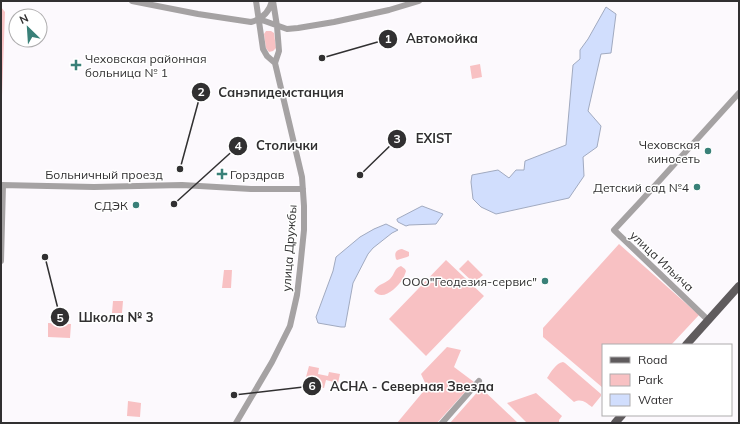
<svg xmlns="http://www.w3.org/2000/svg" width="740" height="424" viewBox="0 0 740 424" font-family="Mulish,sans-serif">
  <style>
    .green { fill: #f8c1c3 }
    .water { fill: #d1defd; stroke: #a1aac0 }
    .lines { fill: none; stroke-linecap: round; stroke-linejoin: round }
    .minor { stroke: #a5a2a3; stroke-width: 6 }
    .major { stroke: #5f5b5d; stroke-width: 8 }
    .poi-dot { fill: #398078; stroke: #fff; stroke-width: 1.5 }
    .labels { text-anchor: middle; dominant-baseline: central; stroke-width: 3; stroke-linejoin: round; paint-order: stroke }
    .poi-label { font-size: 12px; fill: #313031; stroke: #fff; text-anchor: end }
    .street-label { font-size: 12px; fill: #313031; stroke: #fff }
    .leader { fill: none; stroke: #313031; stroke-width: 1.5 }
    .callout-dot { fill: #313031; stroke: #fff; stroke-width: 1.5 }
    .mark-label { font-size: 12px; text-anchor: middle; font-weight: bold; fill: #fff }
    .callout-label { font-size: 13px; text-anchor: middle; font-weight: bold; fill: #313031; stroke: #fff; stroke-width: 3; stroke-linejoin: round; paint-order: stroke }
  </style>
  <rect width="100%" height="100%" fill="#fcf9fd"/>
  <path class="green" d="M1,7L5,12L2,96H1Z
    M266,31H271L274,33L276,48L273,51L269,52L266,48L264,34Z
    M480,64L482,77L472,79L470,66Z
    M619,244L699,315L671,345H603V388L543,337V328Z
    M402,249L409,252V256L407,257L397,260L396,259C394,253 396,250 402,249Z
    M446,260L484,296L426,356L389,319Z
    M468,260L483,275L474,283L459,269Z
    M401,266L405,269L406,271C405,274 404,277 402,280C397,288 382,302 374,291C379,283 385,284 390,279C395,274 394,268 401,266Z
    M224,270H232L231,288H222Z
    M113,301H123L122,313H112Z
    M48,323L71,324L70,338L48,337Z
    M447,347L461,350L454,367L474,382L437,423H397L427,387L421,374Z
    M563,362L565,363L601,394V396L592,407C586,403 582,398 574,402L547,378C551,372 556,363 563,362Z
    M309,366L319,368L318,374L328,376L329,372L340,374L338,383L326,380L324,388L314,386L316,379L306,377Z
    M481,388L518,423H450Z
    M536,393L562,416L559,420V423H527L507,403Z
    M128,401L141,403L140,417L127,416Z"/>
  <path class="water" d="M606,7L616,14L611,53L601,54L588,111L601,126L597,147L583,157L584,176L569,198L496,214L481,207L473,199L471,182L472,175L498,170L509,178L516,170H524L525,161L566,145L573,65L580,59V50L588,39Z
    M422,206L443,214L436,224L409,225L406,226L398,222L397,220V219Z
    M386,224L398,230L392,233L373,248L368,254L353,283L345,327H341L318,323L316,317L333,271L336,257L360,237L374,229Z"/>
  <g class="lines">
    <path class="minor" d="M132,1L198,14L251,22C262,19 269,13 272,1
      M256,1L263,49L267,56L275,63
      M259,19L287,29L298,28L334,22L389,10L419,1
      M1,185L94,187L182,185L251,189H303
      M1,261L3,185
      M708,320L659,273L614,230L641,201L739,93
      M236,423L272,362L290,326L297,295L300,269L304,230V206L302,177L275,63L279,51L277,26L273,1
      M442,423L479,381"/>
    <path class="major" d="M686,345L739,286
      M615,423L622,415"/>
  </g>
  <g class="poi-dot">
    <path d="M74 59h4v4h4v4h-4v4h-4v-4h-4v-4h4z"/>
    <circle cx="708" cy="151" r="4"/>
    <path d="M220 168h4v4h4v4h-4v4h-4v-4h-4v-4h4z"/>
    <circle cx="697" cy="187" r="4"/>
    <circle cx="136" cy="205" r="4"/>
    <circle cx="545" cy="281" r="4"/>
  </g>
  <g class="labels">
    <g class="poi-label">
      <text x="85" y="58" text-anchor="start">Чеховская районная<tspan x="85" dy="14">больница № 1</tspan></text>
      <text x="700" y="144">Чеховская<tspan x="700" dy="14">киносеть</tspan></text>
      <text x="230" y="174" text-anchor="start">Горздрав</text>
      <text x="689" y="187">Детский сад №4</text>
      <text x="128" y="205">СДЭК</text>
      <text x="537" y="281">ООО"Геодезия-сервис"</text>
    </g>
    <g class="street-label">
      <text x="104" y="174">Больничный проезд</text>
      <text transform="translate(289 248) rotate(-86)">улица Дружбы</text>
      <text transform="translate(662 261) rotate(43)">улица Ильича</text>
    </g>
  </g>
  <path class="leader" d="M322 58L388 39M180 169L201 92M360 175L397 139M174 204L238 146M45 257L60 317M234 395L312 386"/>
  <g class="callout-dot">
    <circle cx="322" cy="58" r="4"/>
    <circle cx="180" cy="169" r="4"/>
    <circle cx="360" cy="175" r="4"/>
    <circle cx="174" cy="204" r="4"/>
    <circle cx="45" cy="257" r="4"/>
    <circle cx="234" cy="395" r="4"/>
    <circle cx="388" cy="39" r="10"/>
    <circle cx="201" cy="92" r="10"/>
    <circle cx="397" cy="139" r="10"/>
    <circle cx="238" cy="146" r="10"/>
    <circle cx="60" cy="317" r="10"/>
    <circle cx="312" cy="386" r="10"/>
  </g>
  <g class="mark-label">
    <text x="388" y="43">1</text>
    <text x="201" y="96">2</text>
    <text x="397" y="143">3</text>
    <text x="238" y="150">4</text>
    <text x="60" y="322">5</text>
    <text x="312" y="390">6</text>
  </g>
  <g class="callout-label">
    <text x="442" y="43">Автомойка</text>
    <text x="281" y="97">Санэпидемстанция</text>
    <text x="434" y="143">EXIST</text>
    <text x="287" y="150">Столички</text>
    <text x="116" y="322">Школа № 3</text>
    <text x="412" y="391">АСНА - Северная Звезда</text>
  </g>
  <rect width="740" height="424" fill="none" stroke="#313031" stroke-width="4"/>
  <rect x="602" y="344" width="130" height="72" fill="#ffffff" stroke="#adacad"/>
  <rect x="610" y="357" width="20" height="6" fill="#5f5b5d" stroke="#adacad"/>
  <text x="638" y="364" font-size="12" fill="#313031">Road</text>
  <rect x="610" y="374" width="20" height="12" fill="#f8c1c3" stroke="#adacad"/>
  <text x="638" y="384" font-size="12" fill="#313031">Park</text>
  <rect x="610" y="394" width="20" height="12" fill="#d1defd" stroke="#adacad"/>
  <text x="638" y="404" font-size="12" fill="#313031">Water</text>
  <g transform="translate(28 28) rotate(335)"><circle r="19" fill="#ffffff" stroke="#adacad"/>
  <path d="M0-3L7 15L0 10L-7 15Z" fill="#398078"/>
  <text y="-6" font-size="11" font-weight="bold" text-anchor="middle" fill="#313031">N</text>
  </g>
</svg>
